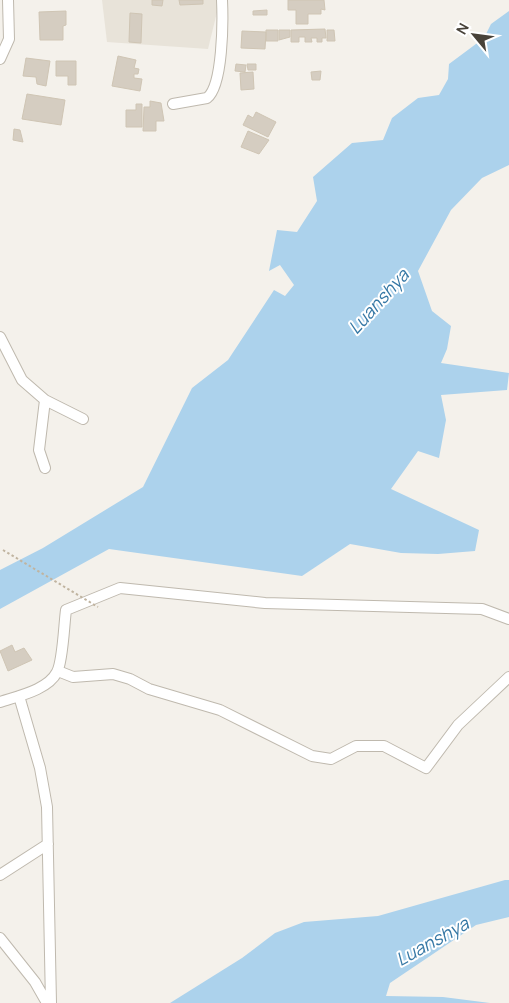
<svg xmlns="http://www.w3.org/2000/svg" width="509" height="1003" viewBox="0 0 509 1003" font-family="Manrope,sans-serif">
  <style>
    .residential { fill: #e8e3d9 }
    .water { fill: #acd2ec }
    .building { fill: #d5cdc1; stroke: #cfc5b4 }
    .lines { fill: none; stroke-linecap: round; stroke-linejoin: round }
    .minor-casing { stroke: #bfb9ae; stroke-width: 12 }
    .minor { stroke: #fff; stroke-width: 10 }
    .path-bridge { stroke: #c0b4a0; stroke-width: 2; stroke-dasharray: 2.5 2.5; stroke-linecap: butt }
    .labels { text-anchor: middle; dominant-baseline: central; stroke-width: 4; stroke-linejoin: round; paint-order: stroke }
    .water-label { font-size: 18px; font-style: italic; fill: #3678a5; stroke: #fff }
  </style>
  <rect width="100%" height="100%" fill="#f4f1eb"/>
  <path class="residential" d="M102,0H220L208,49L107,42Z"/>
  <path class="water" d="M509,11V165L482,178L451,210L418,271L432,311L451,326L447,349L441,363L509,373L507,390L441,395L446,420L439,458L418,451L391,489L479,530L475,551L438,554L401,553L350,544L302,576L109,549L0,609V570L43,548L143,487L192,388L228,360L274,290L285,296L294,285L280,265L269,271L277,230L297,232L317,201L313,177L352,143L383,140L392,118L418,98L439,95L448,79L449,64L484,38L491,24Z
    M505,880H509V917L476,925L390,983L386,996L443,997L490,1003H170L242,958L275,933L304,922L378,916Z"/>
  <path class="building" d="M152,0H163L162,6L152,5Z
    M179,0H203V4L180,5Z
    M288,0H324L325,10L321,9V14H308V24H296V10H288Z
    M267,10V15H253V11Z
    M66,11V25L63,26V40H40L39,12Z
    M130,13L142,14L141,43L129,42Z
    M325,29L326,38H322V42H317V38H311L312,42H305V37H299V42H291V30Z
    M266,30H278V41H266Z
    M279,30H290V37L279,40Z
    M327,30H334L335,41H327Z
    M242,31L266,32L265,49L241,48Z
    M118,56L136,60L134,68L139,69L138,74H134V78L142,79L140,91L112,86Z
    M26,58L50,61L46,86L37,84L36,77L23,76Z
    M56,61H76V85H68V76H56Z
    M236,64L246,65L245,72L235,71Z
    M247,64H256V70H248Z
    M321,71L320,80H312L311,72Z
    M253,72L254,89L241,90L240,73Z
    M27,94L65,100L61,125L22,119Z
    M150,101L161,103L164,121H156V131H143L144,107H150Z
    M136,104H142V127H126V110H136Z
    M256,112L276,122L268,137L243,125L248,115L253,118Z
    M14,129L20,130L23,142L13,140Z
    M248,131L269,140L259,154L241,147Z
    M12,645L15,652L24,648L32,660L8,671L0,651Z"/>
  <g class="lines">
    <defs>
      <path id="minor" d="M0,59L9,39L8,0
        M173,104L207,98C223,86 223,21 222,0
        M0,337L22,380L45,400L83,419
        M45,400L39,450L45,468
        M58,671L73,677L113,674L130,679L149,689L220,710L312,756L331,759L356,746H384L426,768L458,725L509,677
        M19,696L40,768L47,807L51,1003
        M0,702C18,696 48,690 57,672C63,661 64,624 66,610L120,588L265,603L482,609L509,619
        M0,875L48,844
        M0,938L35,982L47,1003"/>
    </defs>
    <use href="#minor" class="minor-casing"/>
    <use href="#minor" class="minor"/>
    <path class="path-bridge" d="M3,550L98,607"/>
  </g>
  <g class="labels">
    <g class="water-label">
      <text transform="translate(378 301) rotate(-48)">Luanshya</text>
      <text transform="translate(432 941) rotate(-29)">Luanshya</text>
    </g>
  </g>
  <g transform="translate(474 35) rotate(299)" stroke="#ffffff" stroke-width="4" paint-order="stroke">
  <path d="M0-4L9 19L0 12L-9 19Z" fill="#484239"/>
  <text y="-8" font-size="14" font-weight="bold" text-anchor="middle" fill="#484239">N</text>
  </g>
</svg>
